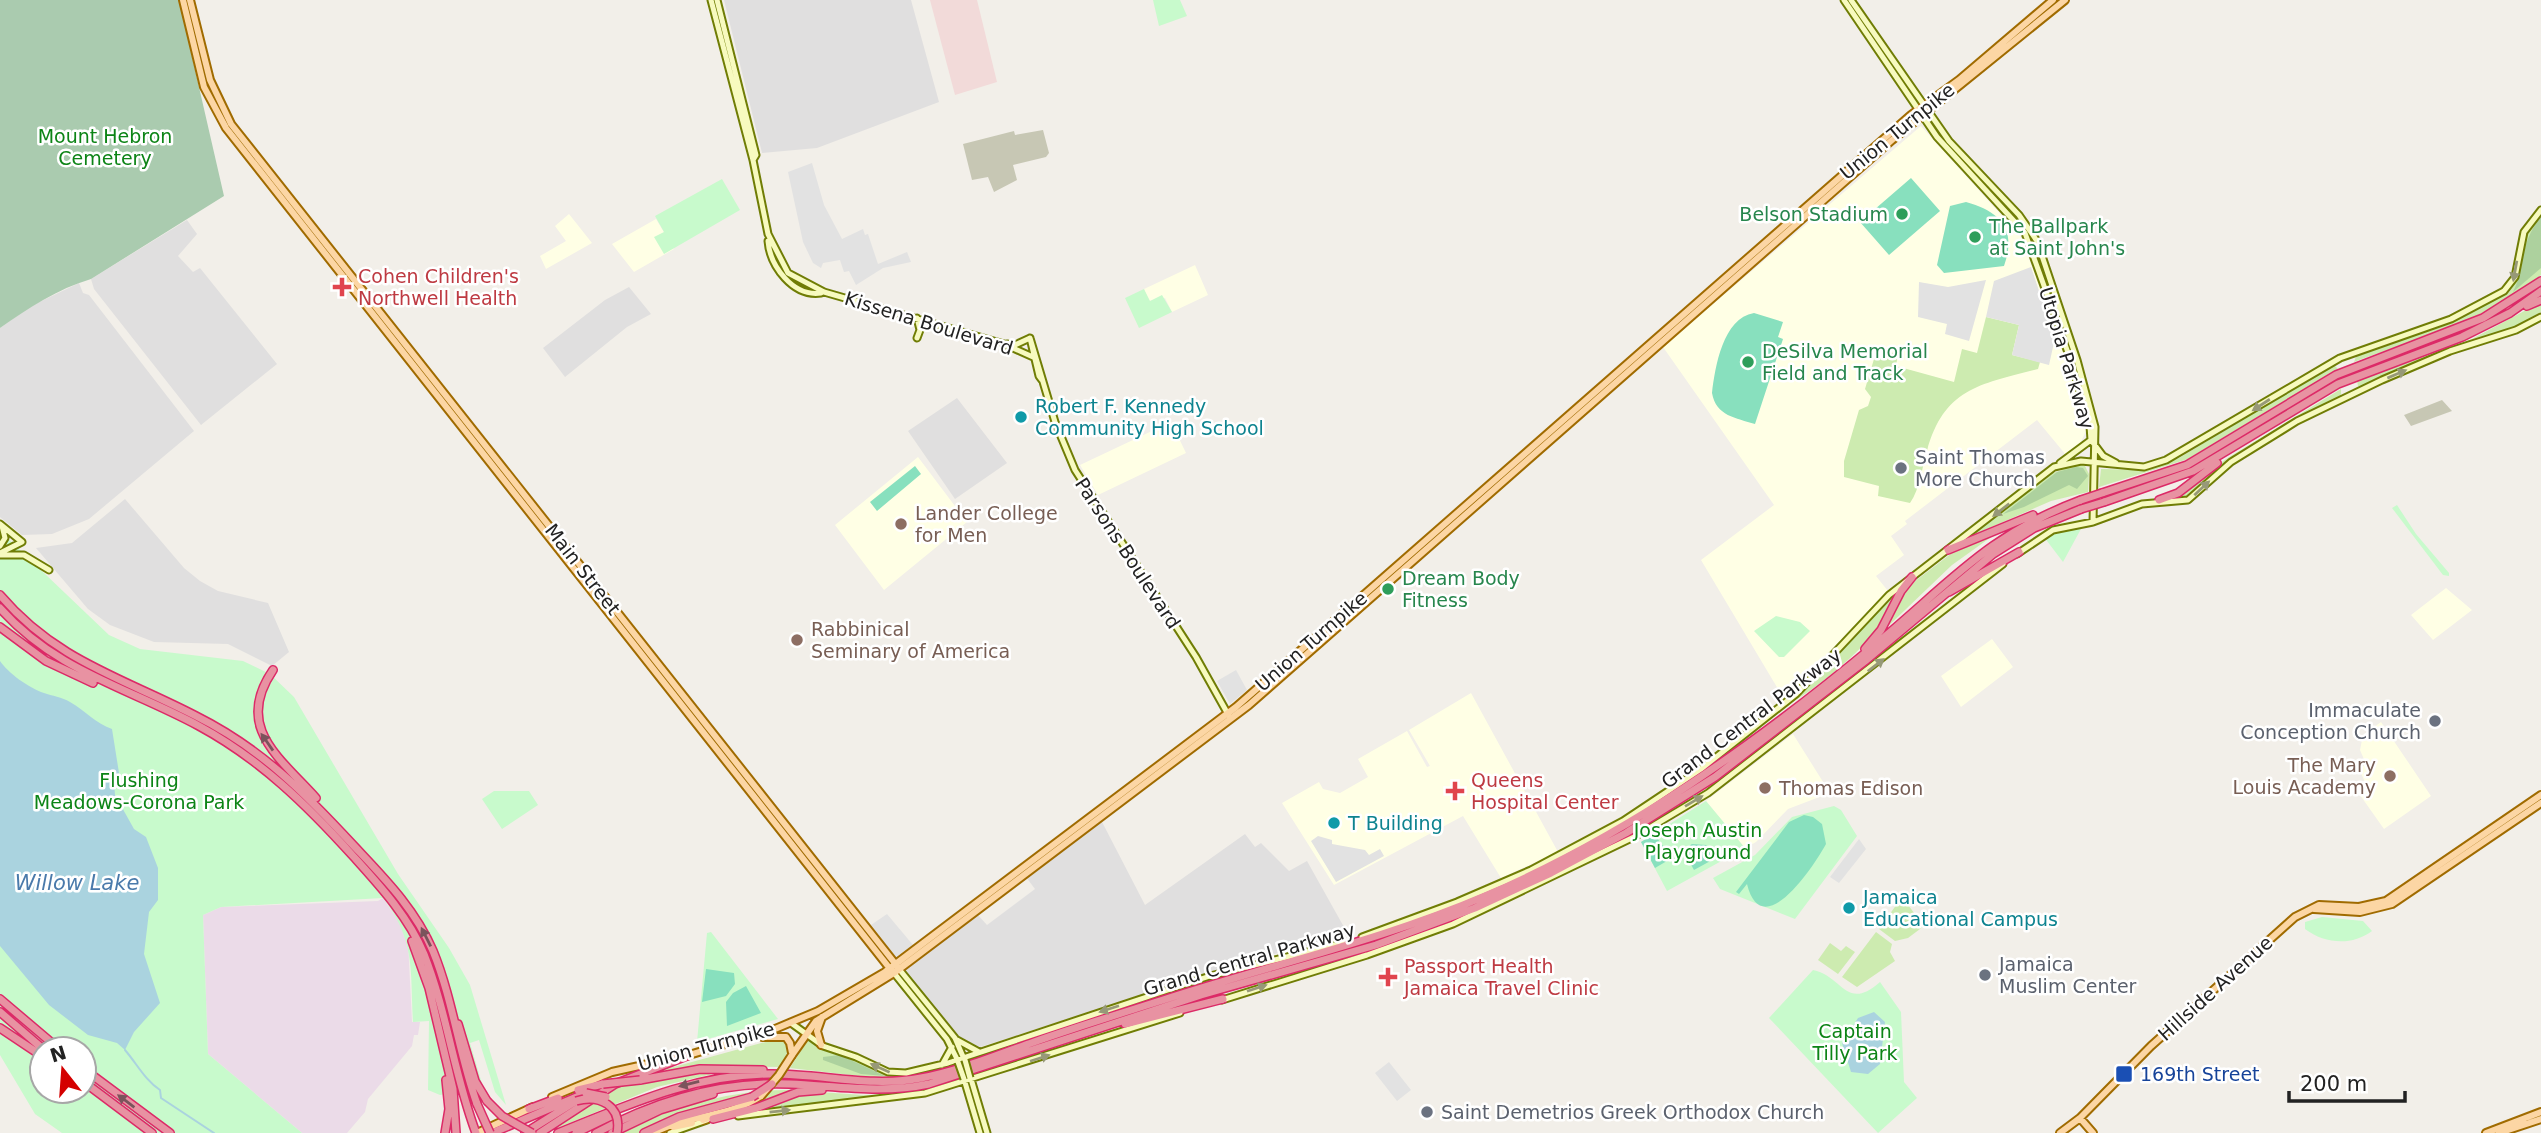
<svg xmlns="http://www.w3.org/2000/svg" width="2541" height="1133" viewBox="0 0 2541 1133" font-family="'DejaVu Sans',sans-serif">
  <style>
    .residential { fill: #e0dfdf }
    .commercial { fill: #f2dad9 }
    .industrial { fill: #ebdbe8 }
    .education { fill: #ffffe5 }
    .construction { fill: #c7c7b4 }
    .grass { fill: #cdebb0 }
    .forest { fill: #add19e }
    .cemetery { fill: #aacbaf }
    .park { fill: #c8facc; fill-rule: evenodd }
    .pitch { fill: #88e0be }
    .parking { fill: #e2e2e2 }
    .water { fill: #aad3df }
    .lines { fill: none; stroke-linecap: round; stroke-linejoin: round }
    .stream { stroke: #aad3df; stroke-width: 2 }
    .secondary-casing { stroke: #707d05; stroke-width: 9 }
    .primary-casing { stroke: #a06b00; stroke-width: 10 }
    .highway-casing { stroke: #dc2a67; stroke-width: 10 }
    .secondary { stroke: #f7fabf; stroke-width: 5 }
    .primary { stroke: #fcd6a4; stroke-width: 6 }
    .highway { stroke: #e892a2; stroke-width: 7 }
    .secondary-bridge-casing { stroke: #707d05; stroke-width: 9; stroke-linecap: butt }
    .primary-bridge-casing { stroke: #a06b00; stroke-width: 10; stroke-linecap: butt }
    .highway-bridge-casing { stroke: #dc2a67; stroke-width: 10; stroke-linecap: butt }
    .secondary-bridge { stroke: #f7fabf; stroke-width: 5 }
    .primary-bridge { stroke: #fcd6a4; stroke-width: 6 }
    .highway-bridge { stroke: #e892a2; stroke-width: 7 }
    .oneway { fill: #979978 }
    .oneway2 { fill: #7b545c }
    .leisure-dot { fill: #2e9e5b; stroke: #fff; stroke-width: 2.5 }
    .health-dot { fill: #e0444e; stroke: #fff; stroke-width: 2.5 }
    .culture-dot { fill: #0f9aa8; stroke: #fff; stroke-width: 2.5 }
    .worship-dot { fill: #6b7280; stroke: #fff; stroke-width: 2.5 }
    .education-dot { fill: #8d6e63; stroke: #fff; stroke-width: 2.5 }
    .transit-dot { fill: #1a4fb4; stroke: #fff; stroke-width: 2.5 }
    .labels { text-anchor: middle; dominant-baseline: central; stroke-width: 5; stroke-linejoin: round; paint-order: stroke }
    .street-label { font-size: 19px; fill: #222; stroke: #fff }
    .park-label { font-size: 19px; fill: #0c8416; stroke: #fff }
    .leisure-label { font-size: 19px; fill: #27864d; stroke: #fff; text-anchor: start }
    .health-label { font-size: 19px; fill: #be3a42; stroke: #fff; text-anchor: start }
    .culture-label { font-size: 19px; fill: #0d838f; stroke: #fff; text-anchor: start }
    .worship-label { font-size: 19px; fill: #5b616d; stroke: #fff; text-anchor: start }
    .education-label { font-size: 19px; fill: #785e54; stroke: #fff; text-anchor: start }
    .transit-label { font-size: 19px; fill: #164399; stroke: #fff; text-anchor: start }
    .water-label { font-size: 21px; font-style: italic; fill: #4a7aab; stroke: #fff }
  </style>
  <rect width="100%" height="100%" fill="#f2efe9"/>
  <path class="residential" d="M724,0H911L939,102L817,148L762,153Z
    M187,220L197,234L178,256L193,272L200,268L277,364L201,425L94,289L91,279Z
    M79,283L83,293L89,295L194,431L89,519L52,534L22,535L0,517V328L31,306Z
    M629,287L651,314L627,327L565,377L543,348L605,300Z
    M957,398L1007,463L955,499L908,431Z
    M125,499L184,568L200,581L218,591L268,603L289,652L272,666L228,644L154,642L110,625L88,609L36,548L72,543Z
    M1101,820L1145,905L1245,834L1255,847L1261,843L1289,871L1307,861L1349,936L1270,955L980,1047L962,1040L905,969L977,914L987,925L1035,889L1026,877Z"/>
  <path class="commercial" d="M930,0H977L997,82L955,95Z"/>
  <path class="industrial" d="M383,898L401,924L408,941L412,1022H420L418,1035H414L412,1046L368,1099L365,1112L347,1133H302L208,1054L203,915L221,907L378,901Z"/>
  <path class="education" d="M1921,126L2021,237L2067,362L2086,431L2079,446L2066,455L2037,420L1905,521L1907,524L1891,536L1904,555L1876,576L1888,591L1784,699L1701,560L1774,505L1663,347Z
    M569,214L592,243L546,269L540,256L566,241L555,226Z
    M656,219L674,249L634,272L612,244Z
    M1195,265L1208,295L1172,312L1165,298L1149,301L1144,289Z
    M1171,422L1186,453L1098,495L1080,465Z
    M918,457L967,522L884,590L835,525Z
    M2446,588L2472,610L2433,640L2411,615Z
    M1992,639L2013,667L1961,707L1941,676Z
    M1471,693L1558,852L1501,878L1463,816L1334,885L1282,803L1319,782L1323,789L1340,793L1368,777L1358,759L1407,731L1427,767L1430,766L1409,730Z
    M2381,722L2431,796L2384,829L2355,788L2365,782L2359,769L2366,764L2360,750L2363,735Z
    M1793,734L1830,793L1788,809L1756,842L1745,848L1706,801Z"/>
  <path class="construction" d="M1043,130L1049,153L1046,157L1013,165L1017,180L994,192L988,177L972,180L963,144L1014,131L1015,135Z
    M2442,400L2452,411L2411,426L2404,415Z"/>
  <path class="grass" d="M2541,215V275C2489,320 2418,338 2354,362L2357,354L2453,322L2509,292L2519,277L2525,238Z
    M2541,302V312L2512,328L2464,344L2362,387L2358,386L2357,381L2472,339Z
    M1986,317L2019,325L2012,355L2040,362L2038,369C1981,384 1944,388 1927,451C1922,467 1920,489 1910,503L1878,496L1879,486L1844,477V461L1859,410L1868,406L1871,397L1865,389L1877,349L1898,354L1896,366L1954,382L1962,349L1977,353Z
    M2334,365L2338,369L2188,459L2099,487L2101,469L2143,470L2179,458Z
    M2341,389V398C2302,416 2262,435 2227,461C2211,474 2198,498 2176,498L2226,459Z
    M2079,464L2085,466L2089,474L2088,492L2051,501L1971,536L2053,473Z
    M2001,530L1952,565L1881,633L1902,592L1910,585L1969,540Z
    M1891,599C1895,627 1812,694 1788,704L1869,617Z
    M1902,897L1924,926L1908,938L1895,941L1879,929Z
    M1876,932L1892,944L1890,952L1895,961L1857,987L1842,977Z
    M1830,943L1841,951L1846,946L1855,952L1838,974L1818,960Z
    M780,1038L789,1048L781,1067L705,1066L704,1064L687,1068L717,1073L657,1087L545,1133L613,1088L637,1077Z
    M808,1039C822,1051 837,1052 853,1059C870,1065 882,1074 900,1077H868L790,1068Z
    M794,1090L750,1107L766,1095L750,1096L641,1133H618C675,1106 731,1089 794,1090Z
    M819,1092L879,1096L758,1111L797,1095Z"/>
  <path class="forest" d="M2541,217V268L2513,292C2527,264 2518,245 2541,217Z
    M2076,467L2083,468L2088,476L2077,489L2069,485L2024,507L2003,514L2057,472Z
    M840,1055L885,1076L861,1074L823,1060V1057Z"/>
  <path class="cemetery" d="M0,0H179L224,196L91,279C57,289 29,308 0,328Z"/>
  <path class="park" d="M1153,0H1180L1187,16L1159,26Z
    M722,179L740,210L664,254L654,237L664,232L655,216Z
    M1144,289L1150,301L1162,295L1172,312L1139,328L1125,298Z
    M2397,505L2416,534L2449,573V576L2443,575L2392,508Z
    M2082,527L2063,562L2044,537L2064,530Z
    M0,531L109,635L140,649L243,661L270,674L294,697L398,874L449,948L470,985L506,1105L495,1092L479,1040L470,1043L483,1087L440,1095L428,1090L429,1021L413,1022C410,971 416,941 383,898L221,907L203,915L208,1054L302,1133H62L35,1114L0,1055ZM42,1049H84V1091H42Z
    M1776,616L1800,622L1810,631L1784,657H1779L1754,631Z
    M494,791H529L538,805L502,829L482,799Z
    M1706,801L1745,848L1667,891L1641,842Z
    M1834,806L1841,810L1857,836L1795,919L1720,889L1713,878L1755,855L1792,817Z
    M2322,917L2363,921L2372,931C2352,946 2325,944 2305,929V922Z
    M711,932L778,1019L697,1042L707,933Z
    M1813,970C1843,976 1846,1012 1880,982L1901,1012L1904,1082L1917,1098L1878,1133L1769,1018Z"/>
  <path class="pitch" d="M1911,178L1940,211L1889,255L1860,222Z
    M1966,202C2001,212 2017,229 2004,266L1944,273L1937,265L1950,206Z
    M1754,313L1783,322L1778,337L1783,339L1755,424C1736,418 1716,416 1712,393C1715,367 1723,318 1754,313Z
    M915,466L921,474L877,511L870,502Z
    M1804,815L1813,817L1822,824L1826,844C1814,866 1762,945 1747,884L1739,894L1736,892L1789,822Z
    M1654,834L1672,858L1655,868L1641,842Z
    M1692,844L1706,845L1714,859L1694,870L1683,850Z
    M706,969L734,973L735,984L726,996L702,1002Z
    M746,986L761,1013L727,1026L726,1002L733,993Z"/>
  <path class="parking" d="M812,163L824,205L842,239L863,229L865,235L868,234L878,264L907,252L911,262L883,268L856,285L849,271L844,272L840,260L823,263L821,268L813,263L803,242L788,172Z
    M2031,267L2055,338L2049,365L2012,355L2019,325L1986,317L1994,281Z
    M1986,280L1969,341L1945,334L1947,324L1918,317L1919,282L1948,287Z
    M1236,670L1247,690L1230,704L1217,681Z
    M1318,836L1332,840V844L1365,850L1369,855L1380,849L1384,856L1336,882L1311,841Z
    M1859,839L1866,849L1839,883L1830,877Z
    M887,914L913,945L896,957L871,925Z
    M1389,1062L1411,1090L1397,1101L1375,1073Z"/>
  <path class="water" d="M0,661C8,673 29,688 44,693C52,696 62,697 70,702C86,711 95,723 112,729L119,773L114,782L115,795L134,829L146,837L158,868V900L149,912L144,954L160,1003L134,1032L125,1050L117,1043L88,1035L49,1005L0,946Z
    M1874,1012L1885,1022L1880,1064L1868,1074L1851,1072L1842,1043L1858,1018Z"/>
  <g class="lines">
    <path class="stream" d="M125,1050C137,1064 145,1080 160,1090L161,1098L214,1133"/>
    <defs>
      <path id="secondary" d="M711,0L753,160L768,234L788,273L824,292L1004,344L1033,357
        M717,0L756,155L753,160
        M1844,0L1937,137L2025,233L2071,361L2090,426L2091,440L2103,456L2116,463
        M1851,0L1949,141L2019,215L2037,241L2077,360L2095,427L2093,522
        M768,241C770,266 793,297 821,293
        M917,338L920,330L917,318
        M1030,338L1055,422L1075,470L1196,657L1229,716
        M1030,338L1039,376L1042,380
        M1007,344L1015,345L1030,338
        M2060,463L2091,440
        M0,524L22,542
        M0,546L5,538L2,526
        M0,553L22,542
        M2017,554L2053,530L2093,522L2142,504L2188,500L2231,462L2297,421L2382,380L2450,351L2516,330L2541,317
        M0,555H24L49,570
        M1362,937L1457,902L1531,870L1623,821L1701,769L1796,694L1889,595L2054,467L2081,461L2144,467L2166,460L2340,358L2451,319L2504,291L2515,277L2524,232L2541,210
        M899,969L955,1038L964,1059
        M894,973L947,1039L958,1061
        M1222,1000L1367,955L1453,924L1636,836L1708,793L2003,564
        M791,1023L823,1046L856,1057L888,1072L906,1073L948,1063L1210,976L1343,943
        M957,1040L979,1052
        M942,1065L952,1047
        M964,1079L980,1133
        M971,1079L987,1133
        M738,1116L925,1093L1180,1013
        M670,1133L707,1120"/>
      <path id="primary" d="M183,0L204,87L226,128L891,970
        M190,0L210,80L231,124L897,966
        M2314,909L2360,912L2392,904L2541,803
        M762,1037H786L790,1043L792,1053
        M821,1045L817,1031L822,1017
        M792,1055L816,1021L894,973L1249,705L1892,140L2065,0
        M552,1097L612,1072L689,1055L775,1029L818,1011L885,972L1236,707L1911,115L1959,80L2053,0
        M2080,1118L2093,1133
        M703,1120L718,1115
        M673,1127L692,1123
        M477,1133L533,1107
        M653,1133C687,1115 729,1117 761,1096
        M2060,1133L2080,1118L2151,1046L2295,917L2319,905L2359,907L2386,901L2541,795
        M2486,1133L2541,1112
        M2499,1133L2541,1119"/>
      <path id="highway" d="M2527,306L2541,300
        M2102,493L2187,465L2336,375L2483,318L2541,281
        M2159,500L2178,493L2217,463
        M2104,502L2193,471L2338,384L2462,337L2510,313L2541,291
        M1948,550L2033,515
        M1949,592L2019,552
        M0,595C56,661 123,678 196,716C262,749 305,793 354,846C385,879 415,909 433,951C453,1000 459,1054 477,1104
        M0,608C57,672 127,687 199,726C260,759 307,805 353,856C380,886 408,916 424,954C447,1012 454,1075 476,1133
        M0,627L46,661L93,683
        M1865,649L1881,630L1901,591L1912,577
        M273,670C234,727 279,757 316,798
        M412,941L429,988L453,1089L456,1133
        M0,999L59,1049
        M0,1012L43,1049
        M458,1024L475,1081L487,1101
        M1125,1024L1223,999
        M0,1028L42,1056
        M84,1069L170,1133
        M640,1080L700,1069L763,1070
        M84,1082L152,1133
        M578,1090L603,1084
        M529,1109L558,1098
        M713,1119L756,1108L798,1092L822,1090
        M445,1133L449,1109L446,1080
        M492,1133L586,1093
        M525,1133L576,1101
        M540,1133L615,1084L689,1055
        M558,1133C628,1105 692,1075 769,1074C819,1073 870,1088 921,1078C959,1071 997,1055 1034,1042C1076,1027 1119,1014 1163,1000C1270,965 1380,941 1485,896C1628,835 1756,744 1875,645C1949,584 1987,535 2081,500
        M576,1133L615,1114
        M596,1133C657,1100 720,1081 790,1084C836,1086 883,1094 929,1084L1201,995L1376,945L1475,908L1551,873L1626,833L1715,777L1865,661L1993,554L2034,528L2081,509
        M612,1133L660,1110L713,1094
        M644,1133L679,1117L752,1097"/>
    </defs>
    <use href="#secondary" class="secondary-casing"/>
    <use href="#primary" class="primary-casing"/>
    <use href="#highway" class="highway-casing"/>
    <use href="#secondary" class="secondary"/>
    <use href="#primary" class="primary"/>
    <use href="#highway" class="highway"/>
    <defs>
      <path id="secondary-bridge" d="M965,1060L970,1078
        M958,1062L964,1079"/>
      <path id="primary-bridge" d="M761,1096L779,1075L792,1055"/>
      <path id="highway-bridge" d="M2081,500L2102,493
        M2081,509L2104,502
        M603,1084L640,1080
        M586,1093L606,1097
        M752,1097L772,1084
        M487,1101L502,1116L532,1133
        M576,1101C600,1094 622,1106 617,1133
        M477,1104L490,1133"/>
    </defs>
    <use href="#secondary-bridge" class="secondary-bridge-casing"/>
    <use href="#primary-bridge" class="primary-bridge-casing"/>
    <use href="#highway-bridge" class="highway-bridge-casing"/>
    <use href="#secondary-bridge" class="secondary-bridge"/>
    <use href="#primary-bridge" class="primary-bridge"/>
    <use href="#highway-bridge" class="highway-bridge"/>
  </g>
  <defs><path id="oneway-solid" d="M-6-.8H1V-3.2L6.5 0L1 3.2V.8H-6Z" transform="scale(1.75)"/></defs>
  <g class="oneway">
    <use href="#oneway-solid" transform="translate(2515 271) rotate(100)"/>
    <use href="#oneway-solid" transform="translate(2397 374) rotate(-23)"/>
    <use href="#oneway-solid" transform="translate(2261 405) rotate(147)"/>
    <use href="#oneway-solid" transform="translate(2202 488) rotate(-43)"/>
    <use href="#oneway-solid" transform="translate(2001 510) rotate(142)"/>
    <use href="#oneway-solid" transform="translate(1876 665) rotate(-38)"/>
    <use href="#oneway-solid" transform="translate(1694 801) rotate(-31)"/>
    <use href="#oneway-solid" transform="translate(1257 988) rotate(-18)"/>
    <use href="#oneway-solid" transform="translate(1109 1009) rotate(162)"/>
    <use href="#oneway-solid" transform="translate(1040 1058) rotate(-18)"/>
    <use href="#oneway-solid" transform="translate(880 1068) rotate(-156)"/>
    <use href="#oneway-solid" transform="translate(780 1111) rotate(-6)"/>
  </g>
  <g class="oneway2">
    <use href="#oneway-solid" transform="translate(267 742) rotate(-125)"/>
    <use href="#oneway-solid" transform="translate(426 937) rotate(-117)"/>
    <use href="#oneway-solid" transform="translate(689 1084) rotate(166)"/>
    <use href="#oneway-solid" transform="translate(126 1101) rotate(-143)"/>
  </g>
  <g class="leisure-dot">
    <circle cx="1902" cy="214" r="7"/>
    <circle cx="1975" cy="237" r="7"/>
    <circle cx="1748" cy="362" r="7"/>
    <circle cx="1388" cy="589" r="7"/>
  </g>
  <g class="health-dot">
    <path d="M338.5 276.5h7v7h7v7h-7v7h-7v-7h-7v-7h7z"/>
    <path d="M1451.5 780.5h7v7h7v7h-7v7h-7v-7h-7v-7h7z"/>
    <path d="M1384.5 966.5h7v7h7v7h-7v7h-7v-7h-7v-7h7z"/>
  </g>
  <g class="culture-dot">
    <circle cx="1021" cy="417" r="7"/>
    <circle cx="1334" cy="823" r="7"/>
    <circle cx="1849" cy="908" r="7"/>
  </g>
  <g class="worship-dot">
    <circle cx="1901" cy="468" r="7"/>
    <circle cx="2435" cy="721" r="7"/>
    <circle cx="1985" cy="975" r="7"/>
    <circle cx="1427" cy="1112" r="7"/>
  </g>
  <g class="education-dot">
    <circle cx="901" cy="524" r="7"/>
    <circle cx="797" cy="640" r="7"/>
    <circle cx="2390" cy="776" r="7"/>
    <circle cx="1765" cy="788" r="7"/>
  </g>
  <rect class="transit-dot" x="2115" y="1065" width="18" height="18" rx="3.5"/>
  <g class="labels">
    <g class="street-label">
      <text transform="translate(1897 131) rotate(-39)">Union Turnpike</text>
      <text transform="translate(929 323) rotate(17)">Kissena Boulevard</text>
      <text transform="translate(2067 358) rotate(73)">Utopia Parkway</text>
      <text transform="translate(1128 553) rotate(57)">Parsons Boulevard</text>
      <text transform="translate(583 569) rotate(52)">Main Street</text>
      <text transform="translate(1311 641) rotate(-41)">Union Turnpike</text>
      <text transform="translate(1751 718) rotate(-37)">Grand Central Parkway</text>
      <text transform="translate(1249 959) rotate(-16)">Grand Central Parkway</text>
      <text transform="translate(2215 988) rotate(-42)">Hillside Avenue</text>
      <text transform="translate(706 1046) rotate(-15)">Union Turnpike</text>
    </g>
    <g class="park-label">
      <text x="105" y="136">Mount Hebron<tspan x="105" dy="22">Cemetery</tspan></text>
      <text x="139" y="780">Flushing<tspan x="139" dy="22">Meadows-Corona Park</tspan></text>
      <text x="1698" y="830">Joseph Austin<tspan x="1698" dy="22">Playground</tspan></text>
      <text x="1855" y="1031">Captain<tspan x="1855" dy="22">Tilly Park</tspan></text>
    </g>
    <g class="leisure-label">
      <text x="1888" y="214" text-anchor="end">Belson Stadium</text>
      <text x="1989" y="226">The Ballpark<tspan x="1989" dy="22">at Saint John's</tspan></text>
      <text x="1762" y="351">DeSilva Memorial<tspan x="1762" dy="22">Field and Track</tspan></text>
      <text x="1402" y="578">Dream Body<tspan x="1402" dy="22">Fitness</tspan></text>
    </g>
    <g class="health-label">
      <text x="358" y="276">Cohen Children's<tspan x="358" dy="22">Northwell Health</tspan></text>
      <text x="1471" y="780">Queens<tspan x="1471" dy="22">Hospital Center</tspan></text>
      <text x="1404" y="966">Passport Health<tspan x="1404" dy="22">Jamaica Travel Clinic</tspan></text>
    </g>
    <g class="culture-label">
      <text x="1035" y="406">Robert F. Kennedy<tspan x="1035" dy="22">Community High School</tspan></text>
      <text x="1348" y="823">T Building</text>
      <text x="1863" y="897">Jamaica<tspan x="1863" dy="22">Educational Campus</tspan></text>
    </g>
    <g class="worship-label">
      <text x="1915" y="457">Saint Thomas<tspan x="1915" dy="22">More Church</tspan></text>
      <text x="2421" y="710" text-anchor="end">Immaculate<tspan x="2421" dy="22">Conception Church</tspan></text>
      <text x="1999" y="964">Jamaica<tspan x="1999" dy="22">Muslim Center</tspan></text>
      <text x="1441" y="1112">Saint Demetrios Greek Orthodox Church</text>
    </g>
    <g class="education-label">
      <text x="915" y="513">Lander College<tspan x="915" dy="22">for Men</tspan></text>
      <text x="811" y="629">Rabbinical<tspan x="811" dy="22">Seminary of America</tspan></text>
      <text x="2376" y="765" text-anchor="end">The Mary<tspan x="2376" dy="22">Louis Academy</tspan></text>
      <text x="1779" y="788">Thomas Edison</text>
    </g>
    <g class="transit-label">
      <text x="2140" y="1074">169th Street</text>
    </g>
    <g class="water-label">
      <text x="77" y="883">Willow Lake</text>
    </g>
  </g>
  <g transform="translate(63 1070) rotate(343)"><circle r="33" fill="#ffffff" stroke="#a7a7a7" stroke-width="2"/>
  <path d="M0-5L12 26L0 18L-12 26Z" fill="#d40000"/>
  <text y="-10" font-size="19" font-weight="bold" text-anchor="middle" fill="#222222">N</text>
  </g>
  <path d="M2289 1091v10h116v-10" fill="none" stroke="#222222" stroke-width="3.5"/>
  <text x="2300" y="1091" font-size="21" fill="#222222" stroke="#ffffff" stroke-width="5" paint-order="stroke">200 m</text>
</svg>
